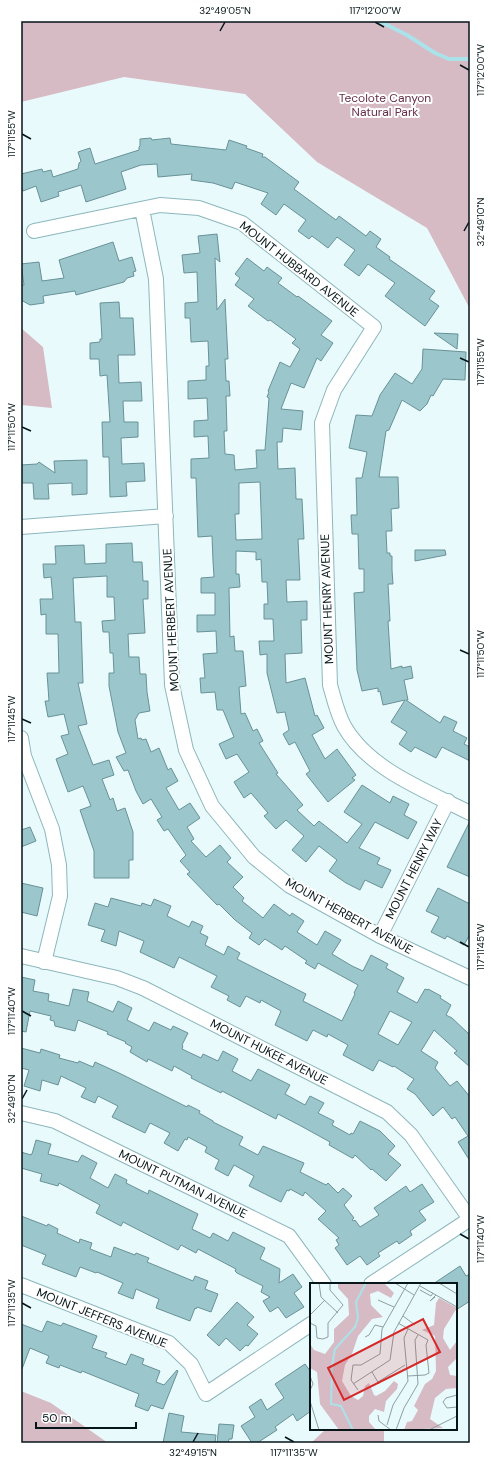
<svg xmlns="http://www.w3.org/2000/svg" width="491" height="1464" viewBox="0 0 491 1464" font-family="'DM Sans',sans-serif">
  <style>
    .green { fill: #d6bbc5 }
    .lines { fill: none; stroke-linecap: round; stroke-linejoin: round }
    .stream { stroke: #abe2ea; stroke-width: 4 }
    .building { fill: #9bc6cc; stroke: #689298; fill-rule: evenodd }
    .minor-casing { stroke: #8cb7bd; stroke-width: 16 }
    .minor { stroke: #fff; stroke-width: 14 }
    .ticks { fill: none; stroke: #051518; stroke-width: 1.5 }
    .labels { text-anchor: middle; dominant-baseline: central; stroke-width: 4; stroke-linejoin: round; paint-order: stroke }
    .park-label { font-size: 12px; fill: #652d46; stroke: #fff }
    .street-label { font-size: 12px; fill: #051518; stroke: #fff }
    .inset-river { fill: none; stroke: #abe2ea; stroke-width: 2 }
    .inset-road { fill: none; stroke: #8e9ea1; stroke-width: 1 }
    .view { fill: #d62828; fill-opacity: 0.15; stroke: #d62828; stroke-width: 2 }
    .inset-edge { fill: none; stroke: #051518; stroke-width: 2 }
    .neatline { fill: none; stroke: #051518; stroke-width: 1.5 }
    .ticks-label { font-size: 10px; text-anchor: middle; fill: #051518 }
  </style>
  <rect width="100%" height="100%" fill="#e9fafd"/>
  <path class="green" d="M21,21H470V309L427,228L317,162L245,94L124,77L21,102Z
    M21,328L43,347L52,408L21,405Z
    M21,1391L51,1403L108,1443H21Z
    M326,1429H384V1443H311Z"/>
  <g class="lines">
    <path class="stream" d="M379,21L407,35L435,53L449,59H470"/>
  </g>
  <path class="building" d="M151,138L152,140L170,138L171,144L226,150L229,140L247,146L246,148L263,154L262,157H265L299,182L294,189L336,220L339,216L366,236L370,231L381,239L376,247L390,257L389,259L435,291L429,299L439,306L425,326L385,296L395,283L368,264L359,276L344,265L355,250L337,237L328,248L312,236L309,239L298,231L306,220L284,204L276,215L261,204L268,193L235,182L232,189L213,183L191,180L192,174L158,177L157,164L141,165L121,172L126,189L86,202L81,185L58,192L59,196L41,202L36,186L23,191L21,184V174L42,169L43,172L51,170L53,177L78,169L79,163L81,161L78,152L90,148L95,164L139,150V147L140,146V139Z
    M217,234L220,262L215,258L217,310L225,299L228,359H225L226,381H229L230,396H226L227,431H224L225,454L234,455L235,470L257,468L256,450H265L269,398L267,397L269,392L268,391L280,362L290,367L300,349L292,343L296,339L270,320L268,321L248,306L254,299L235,285L240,278L235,274L247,258L264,271L267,267L282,278L278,283L297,297L298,296L332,321L321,335L333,343L321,361L317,358L304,388L291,383L281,409L303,411L301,430L283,428L282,442H277L278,469L295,468L296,499H302L304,539H298L300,580H286L287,602L307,601V620H301L302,653L285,654L286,683L305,678L315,716L317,715L324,728L312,735L325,759L337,749L356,775L352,778L355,780L328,802L306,774L310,771L295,742L289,745L283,734L289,730L285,712L277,713L267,673V654L260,655L259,641H274L273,619H264V604H268L267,582H262L261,559L256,560V552L236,551V574H239L240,587L229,588L230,637L234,636L235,651H243L246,686L239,687L241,714L245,713L253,731L257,729L263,741L259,743L278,773L276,774L303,805L297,810L314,826L319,821L347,843L362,824L344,812L362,785L390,803L393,796L409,804L404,815L417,822L408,839L375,822L359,848L380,858L377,864L391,870L382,888L365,880L360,890L346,883L329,871L337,860L319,846L306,862L292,850L304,836L286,820L276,829L264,816L268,813L251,793L244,798L234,782L249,772L237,754L226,759L219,744L234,737L223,710H217L215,692L201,693L200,678H205L203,654L217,653L216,631L197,632V615H215V593H201V578L214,577L213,561L212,536L198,537L196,478H191V459L209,458L208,436L194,437V421L208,420L207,398L188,399V381L206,380V366H209L208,341L191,342L190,318H185V303L198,302L197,272L184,273L182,255L200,253L198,236ZM260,482L262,539L236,540L235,514H239V483Z
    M113,242L119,261L132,257L136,271L133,272L134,276L127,278L124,282L76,295L75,291L43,296L44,303L30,305L21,300V285H24L21,264L39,262L42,281L64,278L59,260Z
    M119,302L120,318H133L135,355H118L119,383L141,382L142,401H123L124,422H138V437L121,438L122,464L144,463L145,481L126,482L127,496L110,497L109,457H103L102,422H110L107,375L100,376L99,359H90V343L100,342V339H102L100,303Z
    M434,333L458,334L457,349Z
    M423,349L466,352L465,380L443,379L433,396L431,395L427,404L420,411L402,400L389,430L386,431L379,477H398L399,508L391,509L392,531H386L387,553H390V556H392V570L393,584H388L390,621H388L391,669L402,666V668L411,666L413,678L404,680L408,700H406L440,723L444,716L457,722L453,731L467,738L464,744L470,747V761L442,747L436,758L415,747L411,752L399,744L407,732L391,722L405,700L383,705L380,691L378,692V688L362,691L357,670L354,593L364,592V569H359L358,534H352L351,515H357L356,478H362L367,452L349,448L356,415L372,416L380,395L395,373L412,384L422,369Z
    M87,460V494L72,495V483L48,484L49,499H34L33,483H21V465L37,464L39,462L55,473L54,461Z
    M132,543L133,562H142L143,581H148V599H143L145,633L128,634L129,657H139L140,674H146L147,692L150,711L139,713L135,720L138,739L141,738L142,740L146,739L151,752L159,748L168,770L171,768L178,781L166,788L179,810L190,803L200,818L187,827L194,839L191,841L206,857L220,845L231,858L227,862L243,877L233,887L244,898L242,901L263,918L274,904L290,916L292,913L304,921L297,932L317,945L325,931L341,940L332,954L352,966L363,971L371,955L388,964L386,968L404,978L397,992L417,1003L425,989L428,990V989L441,996L440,998L451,1005L446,1015L452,1018L470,1035V1067L454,1053L457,1051L434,1030L421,1051L438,1062L435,1068L450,1086L457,1081L470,1097V1161L458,1142L468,1136L455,1117L452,1119L443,1107L433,1116L415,1094L407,1089L414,1079L394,1066L393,1067L379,1060L373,1071L343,1055L348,1045L328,1034L327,1037L313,1030L307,1041L275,1025L281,1011L261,1000L260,1003L246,996L240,1007L227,1000L229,996L211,987L217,976L179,957L174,968L140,952L144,941L119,931L116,946L101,941L105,930L88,925L95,903L108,907L111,898L141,906L142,903L151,906L154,899L171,906L167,916L189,927L192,921L203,926L200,933L208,937L205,945L224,955L228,946L240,953L237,959L306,994L303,1001L342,1021L355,994L354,993L358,985L318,963L315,969L305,963L307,961L285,946L282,950L265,939L259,945L249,938L252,933L235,920L219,904L217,905L187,874L190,872L180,861L186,855L168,829L164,831L157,820L162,817L151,799L143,804L136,791L128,770L124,771L116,757L126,753L118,732L109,686V673H114L113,653H110L109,632H103L102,621L115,620L114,597H107V576L73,578L75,622H81L83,683H78L87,724L78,726L93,765L109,760L114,775L102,779L110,800L113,798L117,811L125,808L133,832V860H129V878H94V851L80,810L91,806L83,786L68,792L56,759L68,754L61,736L69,734L64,714L48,717L45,701H49L47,673H59L58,634H46V614L41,615L40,599H53L51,577L44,578L43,564H56L55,546L84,545L85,564L106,563V544ZM390,1011L412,1022L398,1045L378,1034Z
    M415,550H445L446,555L415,561Z
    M470,821V877L447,867Z
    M30,827L36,841L21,847V830Z
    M21,883L43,888L37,916L21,912Z
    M438,888L470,904V934L464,945L447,936L445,939L431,932L439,917L426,911Z
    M21,977L35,980L33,991L49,994L48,1001L69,1006L73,989L89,992L87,1001L113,1012L118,1001L132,1008L127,1020L149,1031L154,1022L171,1030L173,1026L188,1033L182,1045L183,1046L182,1049L201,1058L203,1054L218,1061L223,1051L238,1059L232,1071L251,1081L258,1069L290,1085L285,1094L305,1105L310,1096L324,1103L318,1113L334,1121L332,1125L350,1135L351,1133L353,1134L360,1121L380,1131L395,1146L388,1154L401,1165L386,1181L372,1169L371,1170L355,1155L353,1158H352L329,1145L330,1142L301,1126L278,1114L276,1119L222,1091L221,1093L191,1078L192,1076L174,1066L172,1071L148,1059L147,1062L130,1052L132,1047L125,1043L126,1042L107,1034L108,1032L78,1020L75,1031L55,1026L54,1021L50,1020L51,1016L30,1011L26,1032L21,1031Z
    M21,1048L40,1053L41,1049L60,1055L59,1058L78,1063L79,1061L93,1067L95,1062L119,1073L187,1107L188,1105L200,1111L199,1113L213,1121V1122L243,1137L239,1145L258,1155L263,1146L304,1163L300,1172L326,1185L328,1183L338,1193L343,1188L352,1196L344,1205L354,1218L352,1220L354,1221L355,1220L360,1227L379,1215L374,1208L406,1186L410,1192L422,1184L434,1202L419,1211L426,1220L410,1231L412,1235L399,1244L397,1241L378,1253L380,1256L367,1265L360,1256L347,1265L335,1248L339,1245L336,1240L339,1238L318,1219L326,1211L305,1192L303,1196L290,1189L289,1191L287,1190L281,1202L249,1186L254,1176L234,1165L228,1176L215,1169L219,1160L205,1152L207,1147L188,1137L187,1140L185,1139L178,1151L164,1143L170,1133L150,1123L145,1133L112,1117L118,1106L98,1096L95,1103L81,1097L86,1088L61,1076L58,1085L42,1080L40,1091L24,1086L29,1070L21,1068Z
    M36,1140L51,1144L48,1154L78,1162L82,1155L97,1163L90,1178L108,1188L115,1174L127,1180L126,1183L148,1194L149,1190L198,1214L192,1229L210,1238L213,1233L228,1241L233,1232L265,1248L260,1259L280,1269L279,1283L293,1274L302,1287L294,1293L304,1307L286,1318L278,1307L270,1312L263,1301L270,1297L261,1292L263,1286L237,1273L235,1271L236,1269L198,1249L196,1253L181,1245L178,1250L123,1222L121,1226L96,1213L100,1205L59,1183L58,1186L40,1181L42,1174L21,1168V1152L31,1155V1154H32Z
    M21,1216L47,1226L48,1224L58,1229L57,1233L79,1243L80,1239L92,1243L90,1249L111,1257L114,1247L135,1255L136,1253L149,1258L147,1262L193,1281L195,1276L208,1281L205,1289L218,1294L211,1312L197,1307L196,1309L195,1308L190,1321L156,1308L159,1299L136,1289L133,1299L118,1293L123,1283L97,1272L96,1273L80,1267L76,1277L42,1264L46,1255L21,1245Z
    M460,1266L466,1276L470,1274V1301L456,1310V1284H433Z
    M237,1302L254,1317L247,1325L258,1334L248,1346L246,1345L240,1351L226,1338L219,1346L207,1335Z
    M47,1321L61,1326L63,1323L97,1336L92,1348L107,1353L105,1357L126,1365L131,1354L144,1359L142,1364L160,1371L156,1382L164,1385L177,1370L178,1371L163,1409L151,1405L148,1411L135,1406L139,1394L82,1371L81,1373L60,1365L59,1368L46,1363L49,1356L30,1348L22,1369H21V1324L42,1332Z
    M305,1364L311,1372V1411L297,1421L293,1414L275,1427L277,1430L257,1443H252L241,1426L255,1417L249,1407L261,1399L267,1410L284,1398L275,1384Z
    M169,1413L184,1416L181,1432L216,1435L215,1443H163Z
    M219,1424L234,1425L232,1439H229L228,1443H217Z"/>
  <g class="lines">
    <defs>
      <path id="minor" d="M142,209L156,279L172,685L186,750L212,806L254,857L290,886L380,936L470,978
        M34,231L160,205L199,208L242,223L374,327L334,390L322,423L330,685C334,699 337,713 344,726C369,770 427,791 470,813
        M21,527L166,516
        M21,738L24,756L52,829L59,865L60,896L44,962
        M380,936L448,801
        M21,956L117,978L143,988L387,1112L411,1135L470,1219L371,1284
        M21,1113L55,1121L289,1236L324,1284
        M21,1285L169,1343L191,1364L206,1394L311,1324"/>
    </defs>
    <use href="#minor" class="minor-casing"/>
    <use href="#minor" class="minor"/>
  </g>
  <path class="ticks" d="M375,22L384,27M220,31L225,22M460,65L469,70M22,134L31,139M464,231L469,222M460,358L469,362M22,427L31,431M460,650L469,654M22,719L31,723M460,942L469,947M22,1011L31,1016M22,1099L27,1090M460,1234L469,1239M22,1303L31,1308M285,1437L294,1442M193,1442L198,1433"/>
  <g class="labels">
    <g class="park-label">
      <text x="385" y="98">Tecolote Canyon<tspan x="385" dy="14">Natural Park</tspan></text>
    </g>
    <g class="street-label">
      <text transform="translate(299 269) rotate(38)">MOUNT HUBBARD AVENUE</text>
      <text transform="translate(327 599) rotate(-92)">MOUNT HENRY AVENUE</text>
      <text transform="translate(171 620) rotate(-93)">MOUNT HERBERT AVENUE</text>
      <text transform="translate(414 869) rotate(-63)">MOUNT HENRY WAY</text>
      <text transform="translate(349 916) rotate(29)">MOUNT HERBERT AVENUE</text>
      <text transform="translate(269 1052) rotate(27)">MOUNT HUKEE AVENUE</text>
      <text transform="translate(183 1184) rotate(26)">MOUNT PUTMAN AVENUE</text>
      <text transform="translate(102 1318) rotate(22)">MOUNT JEFFERS AVENUE</text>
    </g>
  </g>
  <g transform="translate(310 1283)">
    <rect width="147" height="147" fill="#e9fafd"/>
    <path d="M28,0H74L84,10L81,15L68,8L60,11L61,22L73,34L62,36L48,53L42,71L35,82L32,98L41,113L48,117L53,113L55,103L59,100L64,112L66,113L75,108L84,98L88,101L87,106L76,118L74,129L65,126L59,133V139L66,147H29L10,121L7,89L0,85V49V61L4,67L15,71L24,59V46L39,32L38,16L28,5ZM129,15L147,25L134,46L133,55L140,67L147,58V75L138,84L140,92L147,93V105L136,106L125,115L120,136L133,145L94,147L97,139L102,138L108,127L104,123L115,101L122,96L126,88L125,53L112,47L124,42L126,20Z" fill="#d6bbc5"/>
    <path class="inset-river" d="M43,147L31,123L21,121L22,83L25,66L45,44L48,35L46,19L56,0"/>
    <path class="inset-road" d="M9,0L11,14L28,30M85,0L104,12M129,0L147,11M110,3L147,24M110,7L121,13L123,10M125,14L120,18L126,12M68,17L84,24M0,32L15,17M93,33L105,42M0,40L6,43L7,55L13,56M88,40L118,57L116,62L119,90L115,92L98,93M55,54L59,52L65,42L73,44M13,56L18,54V40L33,22L20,7V0M62,89L69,101M0,93L3,101L0,107M68,99L95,82M43,101L80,77L84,49L111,0M48,107L41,97L43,82H51L70,71L72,46L98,0M147,112L136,115L133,119L137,125L147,124M0,118L9,147M68,132L69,138L81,147M77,142L83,122L98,98L94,55L98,46M86,147L94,125L108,101L105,57L108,52M119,147L147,133"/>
    <path class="view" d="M113,36L130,69L34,117L18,85Z"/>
    <rect width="147" height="147" class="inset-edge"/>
  </g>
  <rect width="491" height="1464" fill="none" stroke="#ffffff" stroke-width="44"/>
  <path d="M36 1422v6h100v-6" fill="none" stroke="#051518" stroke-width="2"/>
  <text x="42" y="1422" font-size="12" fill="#051518" stroke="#ffffff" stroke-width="3" paint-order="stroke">50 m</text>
  <rect x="22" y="22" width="447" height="1420" class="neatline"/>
  <g class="ticks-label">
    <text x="225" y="14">32°49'05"N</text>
    <text x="375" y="14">117°12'00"W</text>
    <text transform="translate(480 70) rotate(-90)" y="4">117°12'00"W</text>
    <text transform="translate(11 134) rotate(-90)" y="4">117°11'55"W</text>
    <text transform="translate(480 222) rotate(-90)" y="4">32°49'10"N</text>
    <text transform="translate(480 362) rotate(-90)" y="4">117°11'55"W</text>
    <text transform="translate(11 427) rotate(-90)" y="4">117°11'50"W</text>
    <text transform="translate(480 654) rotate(-90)" y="4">117°11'50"W</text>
    <text transform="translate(11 719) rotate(-90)" y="4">117°11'45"W</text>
    <text transform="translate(480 947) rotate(-90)" y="4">117°11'45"W</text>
    <text transform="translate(11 1011) rotate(-90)" y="4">117°11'40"W</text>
    <text transform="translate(11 1099) rotate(-90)" y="4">32°49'10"N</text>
    <text transform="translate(480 1239) rotate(-90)" y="4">117°11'40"W</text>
    <text transform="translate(11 1303) rotate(-90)" y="4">117°11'35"W</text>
    <text x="193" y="1456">32°49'15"N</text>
    <text x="294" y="1456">117°11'35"W</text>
  </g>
</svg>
